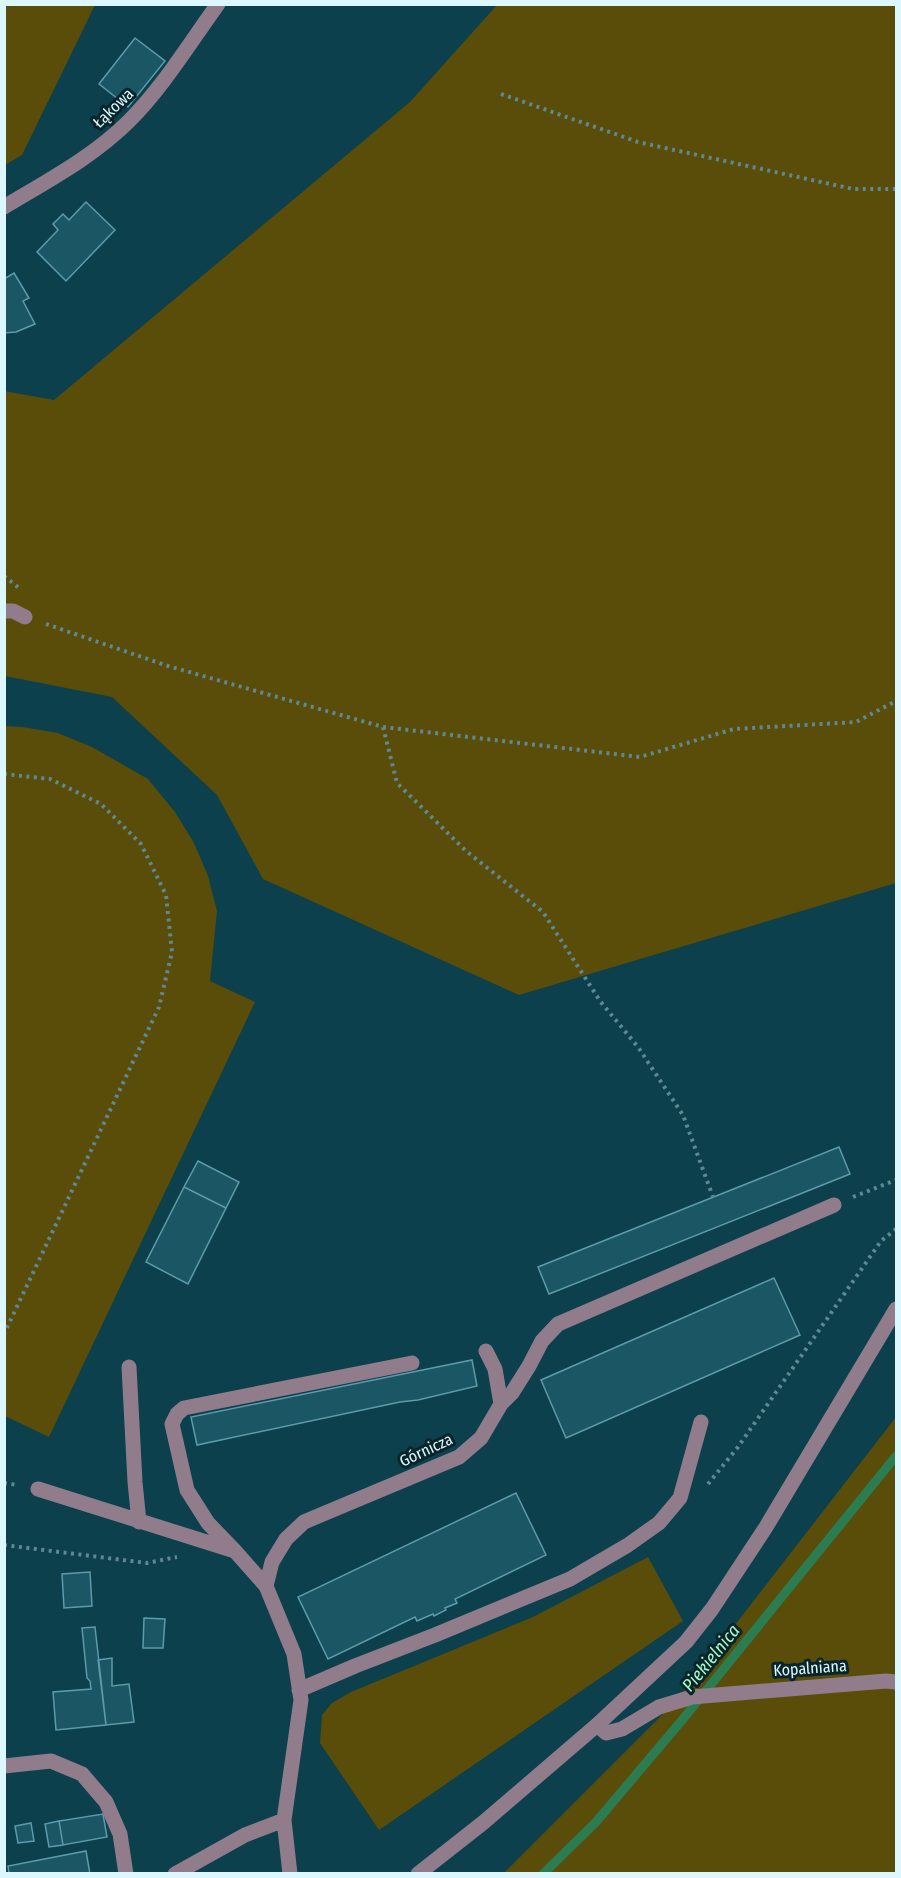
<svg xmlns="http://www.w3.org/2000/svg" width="901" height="1878" viewBox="0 0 901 1878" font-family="'Fira Sans Condensed',sans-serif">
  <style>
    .green { fill: #5a4c09 }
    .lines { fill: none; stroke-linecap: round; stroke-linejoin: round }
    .stream { stroke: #2b7d51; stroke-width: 9 }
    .building { fill: #1b5664; stroke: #5c9bac; stroke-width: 1.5 }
    .path { stroke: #5e8892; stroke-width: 4; stroke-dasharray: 3 4.5; stroke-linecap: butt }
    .minor { stroke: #907c8a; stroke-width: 15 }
    .labels { text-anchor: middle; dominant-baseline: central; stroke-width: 6; stroke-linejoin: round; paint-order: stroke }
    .street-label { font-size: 16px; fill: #ddf7fe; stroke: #09252b }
    .water-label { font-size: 18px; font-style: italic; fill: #a7fac6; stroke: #09252b }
  </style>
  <rect width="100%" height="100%" fill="#0b404c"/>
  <path class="green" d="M5,4L95,5L22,155L5,165Z
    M497,5H896V883L519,995L263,879L217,795L112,697L5,676L4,391L54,400L410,102Z
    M5,726L23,727L58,733L92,747L148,779L175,812L194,843L208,876L217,911L210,981L255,1002L49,1437L5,1416Z
    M896,1417V1873L503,1874L676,1701Z
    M648,1557L683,1621L379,1830L320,1743L322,1715L332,1703L351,1692L533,1617Z"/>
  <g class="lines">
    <path class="stream" d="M543,1874L596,1822L683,1719L896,1456"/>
  </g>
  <path class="building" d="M135,38L165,61L128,107L99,84Z
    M86,202L115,230L66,281L37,252L58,230L53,224L63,214L69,220Z
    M14,273L29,298L23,301L35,324L16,332L4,333V279Z
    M839,1147L850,1174L549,1294L538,1267Z
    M198,1161L239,1182L226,1208L184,1187Z
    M184,1187L226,1208L188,1284L146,1262Z
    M774,1278L800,1335L566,1438L541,1380Z
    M472,1360L477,1386L418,1400L400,1402L197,1445L191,1417Z
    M516,1493L546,1555L455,1599L457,1603L445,1608L446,1610L434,1616L433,1614L417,1621L415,1617L328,1659L298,1597Z
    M90,1572L92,1606L64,1608L62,1574Z
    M144,1618L165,1619L163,1648H143Z
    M95,1627L106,1725L56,1730L53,1692L91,1689L90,1681L87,1678L82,1628Z
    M112,1658V1686L129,1684L134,1722L106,1725L98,1660Z
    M103,1814L107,1837L63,1845L59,1821Z
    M59,1821L63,1845L49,1847L45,1824Z
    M31,1823L34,1841L18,1843L15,1826Z
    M86,1851L90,1874H9L8,1866Z"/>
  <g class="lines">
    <path class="path" d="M501,94L638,142L853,189H896
      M4,576L19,588
      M46,624L168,666L383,727L640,757L734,729L856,722L896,701
      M383,727L397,783L466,851L543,912L600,1001L638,1047L683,1115L713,1197
      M4,774L50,779L101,804L141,844L166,895L172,952L159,1007L4,1334
      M853,1197L896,1180
      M4,1483L17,1485
      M708,1484L738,1447L881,1241L896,1229
      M4,1545L147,1563L177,1557"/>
    <path class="minor" d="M4,207C47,181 93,157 129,121C163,87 189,44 218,4
      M4,611H13L25,617
      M486,1351L495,1369L501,1404
      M129,1367L135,1482L139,1522
      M38,1489L235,1551L266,1586
      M235,1551L208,1523L187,1490L172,1424L177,1414L184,1408L412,1363
      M299,1690L355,1666L435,1635L570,1579L628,1545L659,1523L680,1498L701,1422
      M597,1725L606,1733L622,1729L659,1707L692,1697L886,1681L896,1682
      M4,1766L51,1761L82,1774L106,1802L120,1834L126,1874
      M175,1874L245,1835L284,1820
      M290,1874L284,1820L301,1700L294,1654L266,1586L272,1562L286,1539L304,1522L459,1457L481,1438L501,1404L512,1393L529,1366L542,1341L558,1324L834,1205
      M418,1874L484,1822L597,1725L686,1642L712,1609L766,1527L896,1309"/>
  </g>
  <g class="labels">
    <g class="street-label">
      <text transform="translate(113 108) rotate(-44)">Łąkowa</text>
      <text transform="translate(426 1450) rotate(-25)">Górnicza</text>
      <text transform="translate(810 1668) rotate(-4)">Kopalniana</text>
    </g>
    <g class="water-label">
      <text transform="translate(711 1658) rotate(-51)">Piekielnica</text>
    </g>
  </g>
  <rect width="901" height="1878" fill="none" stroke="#ddf7fe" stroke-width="12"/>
</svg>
